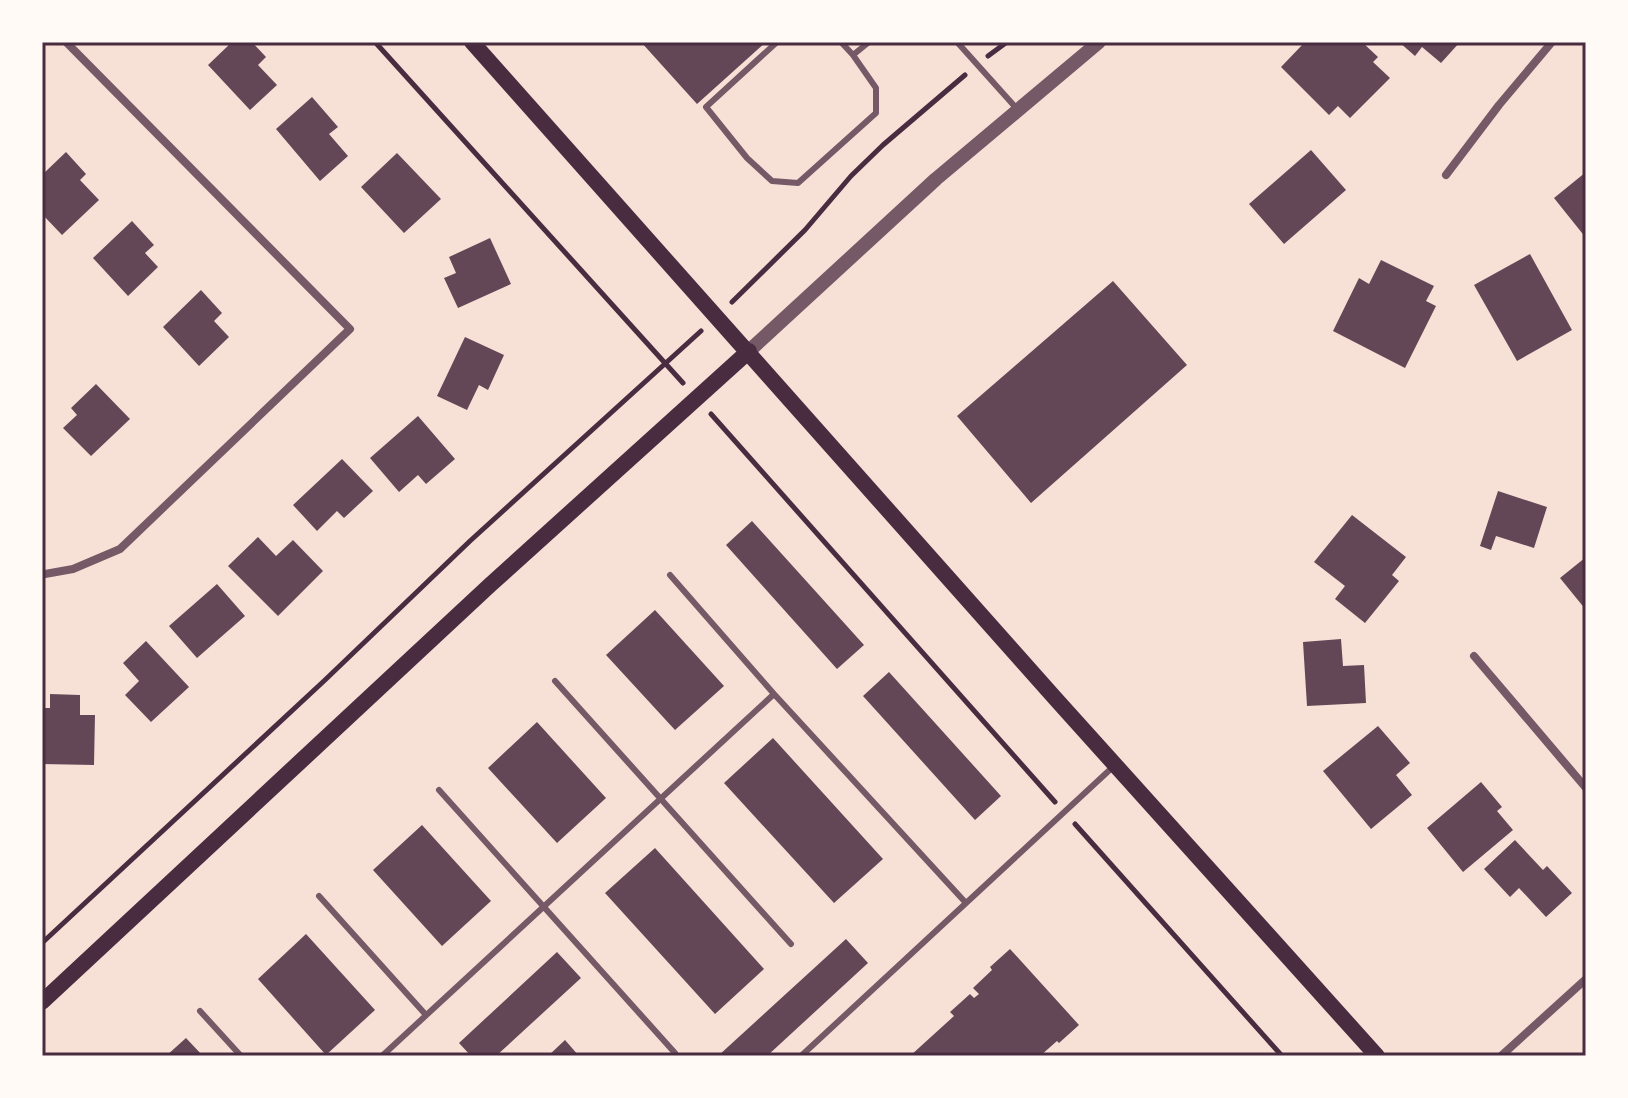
<svg xmlns="http://www.w3.org/2000/svg" width="1628" height="1098" viewBox="0 0 1628 1098" font-family="'Titillium Web',sans-serif">
  <style>
    .building { fill: #644757 }
    .lines { fill: none; stroke-linecap: round; stroke-linejoin: round }
    .path { stroke: #4a2c40; stroke-width: 5 }
    .service { stroke: #755966; stroke-width: 6 }
    .minor { stroke: #755966; stroke-width: 8 }
    .tertiary { stroke: #755966; stroke-width: 14 }
    .secondary { stroke: #4a2c40; stroke-width: 16 }
    .neatline { fill: none; stroke: #4a2c40; stroke-width: 3 }
  </style>
  <rect width="100%" height="100%" fill="#f7e1d7"/>
  <path class="building" d="M232,42H252L266,57L258,65L277,85L250,110L208,65Z
    M641,42H766L697,104Z
    M1305,42H1362L1378,57L1373,62L1390,78L1350,118L1338,106L1329,115L1281,67Z
    M1399,42H1460L1441,63L1422,47L1415,56Z
    M312,97L338,127L329,134L348,156L320,181L276,129Z
    M1311,150L1346,190L1284,244L1249,204Z
    M66,152L86,174L80,180L99,200L62,235L42,214V175Z
    M397,153L441,199L404,233L361,187Z
    M1586,172V238L1554,198Z
    M132,221L154,245L145,253L158,267L128,296L93,258Z
    M490,238L511,284L458,308L444,278L456,273L449,257Z
    M1530,254L1572,330L1517,361L1474,285Z
    M1381,260L1434,286L1426,301L1436,306L1405,368L1333,331L1359,278L1369,284Z
    M1113,281L1187,365L1031,503L957,416Z
    M201,290L222,313L214,321L229,337L199,366L163,327Z
    M465,337L504,355L488,390L479,385L467,410L437,396Z
    M96,384L130,419L91,456L63,428L77,415L71,408Z
    M418,416L455,459L426,484L418,475L399,492L370,458Z
    M342,459L373,491L344,518L337,511L317,531L293,505Z
    M1498,491L1547,507L1534,548L1496,536L1491,550L1480,546Z
    M1352,515L1406,557L1392,575L1399,581L1365,623L1335,599L1345,586L1314,562Z
    M752,521L864,645L837,669L726,545Z
    M258,537L276,556L293,540L323,571L278,616L228,566Z
    M1586,557V610L1560,578Z
    M217,584L245,616L197,658L169,626Z
    M655,610L724,686L675,730L606,655Z
    M1341,639L1343,666L1364,665L1366,703L1307,706L1303,642Z
    M146,641L189,687L151,722L125,695L139,681L123,663Z
    M889,672L1001,796L975,820L863,696Z
    M50,694L80,695V715H95L94,765L42,764V708H50Z
    M537,722L606,798L557,843L488,768Z
    M1378,726L1410,763L1396,775L1412,795L1371,829L1323,771Z
    M773,738L883,859L834,903L724,783Z
    M1481,782L1502,807L1497,811L1513,830L1463,872L1427,828Z
    M422,825L491,901L442,946L373,870Z
    M1515,840L1543,870L1547,866L1572,893L1546,917L1519,888L1510,897L1484,869Z
    M655,848L764,969L715,1014L605,893Z
    M306,934L375,1010L326,1055L258,979Z
    M846,939L868,963L767,1056H718Z
    M1010,949L1079,1025L1059,1043L1057,1041L1040,1056H1035L1032,1053L1028,1056H910L954,1016L950,1012L970,994L974,998L979,994L973,988L992,970L990,967Z
    M557,952L581,978L496,1056H471L459,1043Z
    M186,1038L203,1056H166Z
    M565,1040L579,1056H548Z"/>
  <g class="lines">
    <path class="path" d="M375,42L683,383
      M988,56L1007,42
      M732,302L805,230L851,176L883,145L965,75
      M711,414L1055,802
      M1075,824L1282,1056
      M42,943L325,680L470,541L701,331"/>
    <path class="service" d="M777,42L706,107L747,158L772,181L798,183L876,113V88L853,55
      M841,42L853,55L869,42
      M957,42L1018,110
      M670,575L774,694L966,903
      M555,681L791,944
      M439,790L675,1053
      M319,896L426,1015
      M200,1011L241,1056
      M382,1056L774,694
      M801,1056L1115,765"/>
    <path class="minor" d="M1446,175L1499,105L1552,42
      M45,574L73,569L120,549L350,329L66,42
      M1474,656L1586,788
      M1501,1056L1586,979"/>
    <path class="tertiary" d="M749,351L936,179L1099,42"/>
    <path class="secondary" d="M472,42L1054,697L1377,1056
      M42,1002L490,585L749,351"/>
  </g>
  <rect width="1628" height="1098" fill="none" stroke="#fffaf5" stroke-width="88"/>
  <rect x="44" y="44" width="1540" height="1010" class="neatline"/>
</svg>
